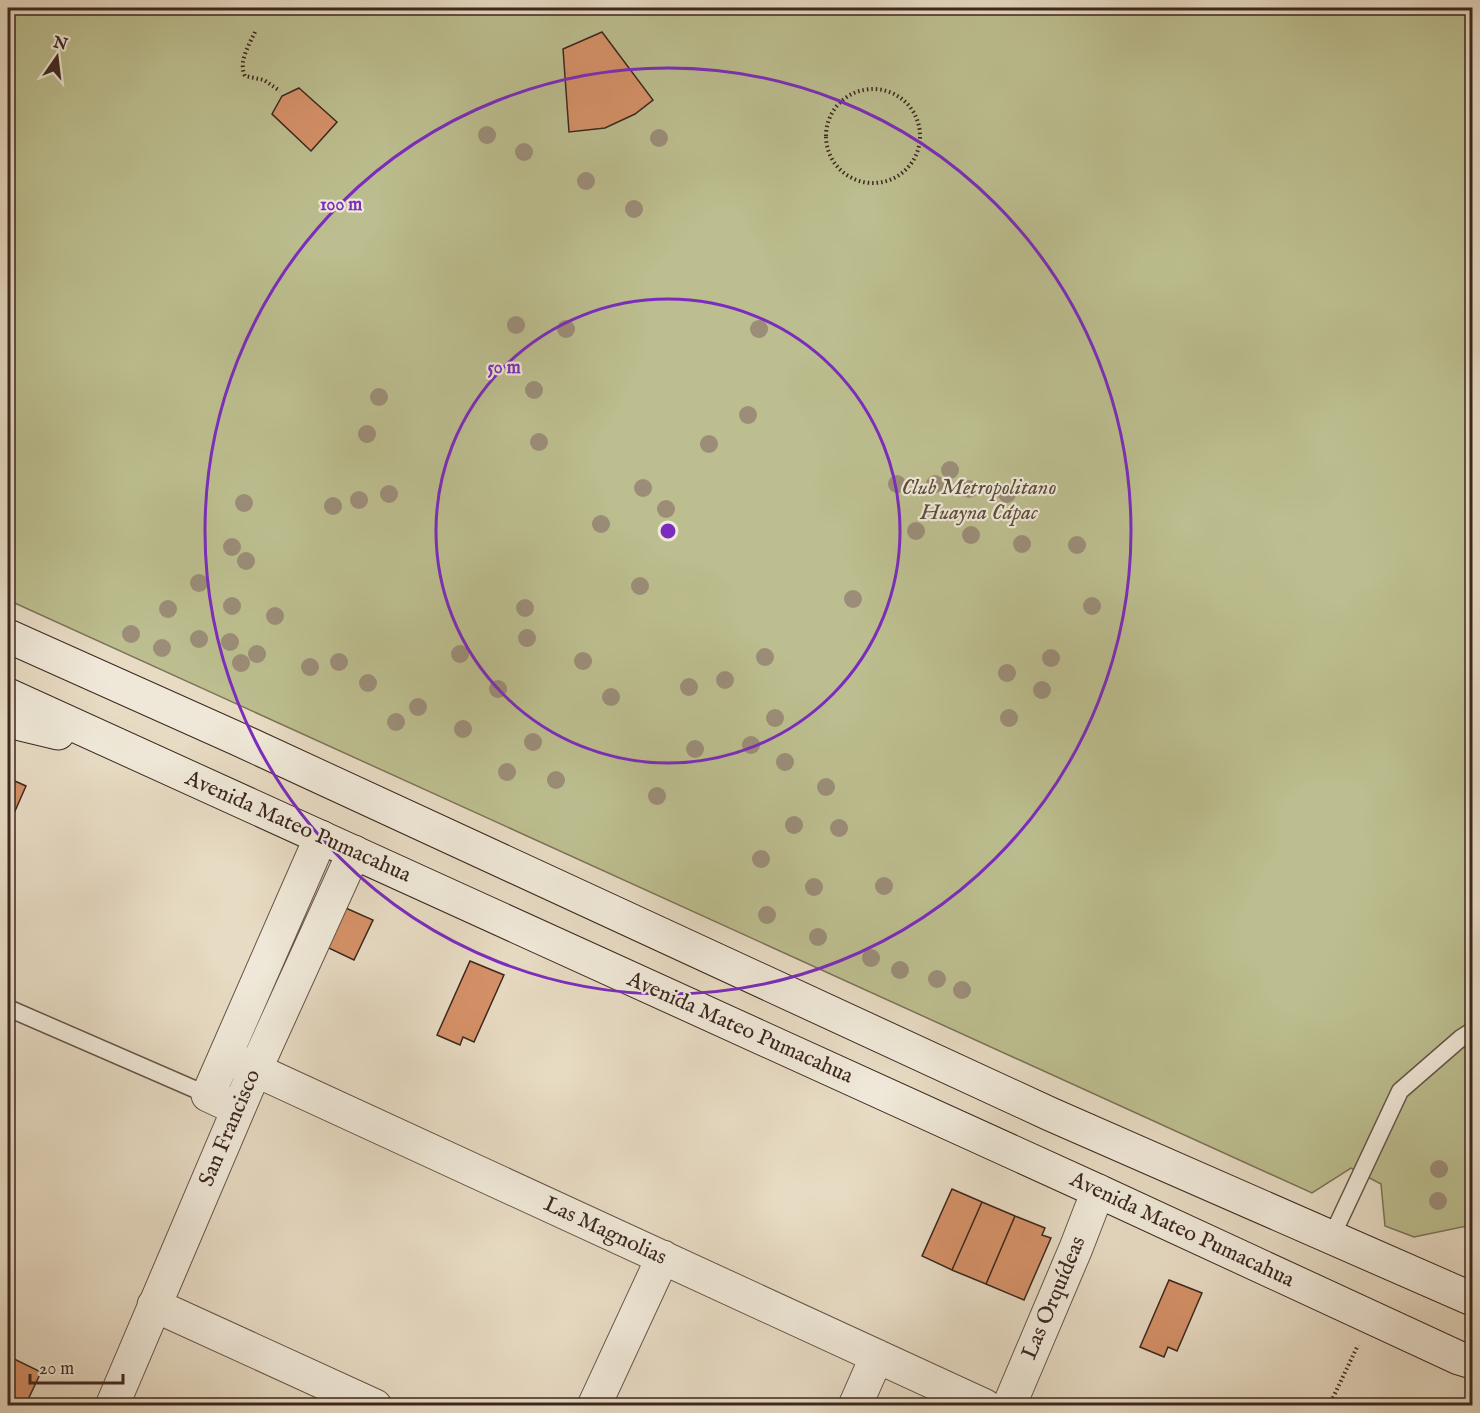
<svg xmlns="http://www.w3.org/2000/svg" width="1480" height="1413" viewBox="0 0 1480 1413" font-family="'IM FELL English',serif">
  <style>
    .green { fill: #bcbe8f; stroke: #7c7257; stroke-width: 1.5 }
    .building { fill: #d59168; stroke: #3c271f; stroke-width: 1.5 }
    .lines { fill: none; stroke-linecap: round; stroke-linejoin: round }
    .lane-casing { stroke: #675448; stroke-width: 19 }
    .street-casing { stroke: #675448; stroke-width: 35 }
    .secondary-casing { stroke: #3c271f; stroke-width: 35 }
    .path { stroke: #3c271f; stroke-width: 4; stroke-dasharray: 1.5 3; stroke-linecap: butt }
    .lane { stroke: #efe8d8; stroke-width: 16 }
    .street { stroke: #efe8d8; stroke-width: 33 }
    .secondary { stroke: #efe8d8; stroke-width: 33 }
    .tree { fill: #9b8d78 }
    .ring { fill: none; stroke: #7b2cbf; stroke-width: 3 }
    .labels { text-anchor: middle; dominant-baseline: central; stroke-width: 4.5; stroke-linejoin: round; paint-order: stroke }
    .park-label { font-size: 22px; font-style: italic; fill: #5c4d3b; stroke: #efe8d8 }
    .street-label { font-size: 22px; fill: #3c271f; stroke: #efe8d8 }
    .centre { fill: #7b2cbf; stroke: #efe8d8; stroke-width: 3 }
    .ring-label { font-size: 18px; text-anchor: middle; font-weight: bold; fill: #7b2cbf; stroke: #efe8d8; stroke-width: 4.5; stroke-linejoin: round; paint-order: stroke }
  </style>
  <rect width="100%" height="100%" fill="#e7dbc3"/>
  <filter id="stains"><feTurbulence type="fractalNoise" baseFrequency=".00333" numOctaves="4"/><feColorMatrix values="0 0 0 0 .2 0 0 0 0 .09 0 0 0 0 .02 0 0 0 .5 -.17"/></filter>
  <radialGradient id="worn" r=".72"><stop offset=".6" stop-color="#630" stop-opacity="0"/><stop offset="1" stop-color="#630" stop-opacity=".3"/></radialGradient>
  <path class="green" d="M8,8H1472V1225L1414,1237L1385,1226L1381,1184L1351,1168L1312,1193L8,600Z"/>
  <path class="building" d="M602,32L653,100L635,114L605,128L569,132L563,49Z
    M299,88L337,122L311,151L272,114L282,96Z
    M8,778L26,786L8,827Z
    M339,905L373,920L354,960L316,942Z
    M470,961L504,975L474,1042L463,1037L460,1045L437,1035Z
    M952,1189L982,1202L952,1270L922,1256Z
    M982,1202L1015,1216L986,1284L952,1270Z
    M1015,1216L1045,1228L1042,1235L1051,1238L1024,1300L986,1284Z
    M1169,1280L1202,1293L1177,1351L1168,1347L1164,1357L1140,1347Z
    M8,1356L41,1372L25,1406H8Z"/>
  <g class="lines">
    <defs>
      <path id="lane" d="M8,1008L208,1095
        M1331,1238L1400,1091L1461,1038L1472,1031"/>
      <path id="street" d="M225,1056L985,1406
        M238,1109L208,1095L321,837
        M154,1305L375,1406
        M112,1406L255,1070L354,852
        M594,1406L663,1257
        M855,1406L877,1356
        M1009,1406L1076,1248L1098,1191"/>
      <path id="secondary" d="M8,636L238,739L1050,1114L1472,1299
        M8,695L1098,1191L1459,1358L1472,1362
        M8,721L58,733"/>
    </defs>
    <use href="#lane" class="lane-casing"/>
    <use href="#street" class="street-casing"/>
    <use href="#secondary" class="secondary-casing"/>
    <path class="path" d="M255,32C249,45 238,62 245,76L264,80L280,91
      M826 136a47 47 0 1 1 94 0a47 47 0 1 1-94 0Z
      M1329,1406L1358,1345"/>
    <use href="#lane" class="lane"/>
    <use href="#street" class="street"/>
    <use href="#secondary" class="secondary"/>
  </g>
  <g class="tree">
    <circle cx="487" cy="135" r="9"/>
    <circle cx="659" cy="138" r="9"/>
    <circle cx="524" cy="152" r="9"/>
    <circle cx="586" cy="181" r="9"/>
    <circle cx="634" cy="209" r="9"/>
    <circle cx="516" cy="325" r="9"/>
    <circle cx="566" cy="329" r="9"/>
    <circle cx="759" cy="329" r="9"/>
    <circle cx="534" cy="390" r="9"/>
    <circle cx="379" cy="397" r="9"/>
    <circle cx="748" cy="415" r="9"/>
    <circle cx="367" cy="434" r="9"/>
    <circle cx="539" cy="442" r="9"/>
    <circle cx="709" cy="444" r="9"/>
    <circle cx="950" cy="470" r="9"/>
    <circle cx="897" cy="484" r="9"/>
    <circle cx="935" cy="484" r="9"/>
    <circle cx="643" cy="488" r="9"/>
    <circle cx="969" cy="489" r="9"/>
    <circle cx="389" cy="494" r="9"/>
    <circle cx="1007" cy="494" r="9"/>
    <circle cx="359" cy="500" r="9"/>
    <circle cx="244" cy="503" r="9"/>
    <circle cx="333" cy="506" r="9"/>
    <circle cx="666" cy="509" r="9"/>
    <circle cx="601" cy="524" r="9"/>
    <circle cx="916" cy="531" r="9"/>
    <circle cx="971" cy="535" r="9"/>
    <circle cx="1022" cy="544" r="9"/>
    <circle cx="1077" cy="545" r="9"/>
    <circle cx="232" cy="547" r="9"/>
    <circle cx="246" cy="561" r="9"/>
    <circle cx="199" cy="583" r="9"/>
    <circle cx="640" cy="586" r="9"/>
    <circle cx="853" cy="599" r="9"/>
    <circle cx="232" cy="606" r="9"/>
    <circle cx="1092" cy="606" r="9"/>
    <circle cx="525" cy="608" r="9"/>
    <circle cx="168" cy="609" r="9"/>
    <circle cx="275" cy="616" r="9"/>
    <circle cx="131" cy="634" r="9"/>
    <circle cx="527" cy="638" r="9"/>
    <circle cx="199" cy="639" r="9"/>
    <circle cx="230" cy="642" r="9"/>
    <circle cx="162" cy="648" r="9"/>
    <circle cx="257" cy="654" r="9"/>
    <circle cx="460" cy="654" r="9"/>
    <circle cx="765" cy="657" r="9"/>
    <circle cx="1051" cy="658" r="9"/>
    <circle cx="583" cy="661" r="9"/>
    <circle cx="339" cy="662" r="9"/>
    <circle cx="241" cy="663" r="9"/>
    <circle cx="310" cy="667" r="9"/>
    <circle cx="1007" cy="673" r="9"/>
    <circle cx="725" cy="680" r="9"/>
    <circle cx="368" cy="683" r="9"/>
    <circle cx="689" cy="687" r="9"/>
    <circle cx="498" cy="689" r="9"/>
    <circle cx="1042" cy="690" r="9"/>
    <circle cx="611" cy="697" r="9"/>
    <circle cx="418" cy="707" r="9"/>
    <circle cx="775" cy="718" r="9"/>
    <circle cx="1009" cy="718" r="9"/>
    <circle cx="396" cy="722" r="9"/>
    <circle cx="463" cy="729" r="9"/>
    <circle cx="533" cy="742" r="9"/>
    <circle cx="751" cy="745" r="9"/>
    <circle cx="695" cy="749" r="9"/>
    <circle cx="785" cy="762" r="9"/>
    <circle cx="507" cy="772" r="9"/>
    <circle cx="556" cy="780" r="9"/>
    <circle cx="826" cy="787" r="9"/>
    <circle cx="657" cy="796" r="9"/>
    <circle cx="794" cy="825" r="9"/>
    <circle cx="839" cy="828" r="9"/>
    <circle cx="761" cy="859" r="9"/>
    <circle cx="884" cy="886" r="9"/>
    <circle cx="814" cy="887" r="9"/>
    <circle cx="767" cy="915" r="9"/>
    <circle cx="818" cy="937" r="9"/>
    <circle cx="871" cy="958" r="9"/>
    <circle cx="900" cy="970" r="9"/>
    <circle cx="937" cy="979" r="9"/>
    <circle cx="962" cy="990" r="9"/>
    <circle cx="1439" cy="1169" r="9"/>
    <circle cx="1438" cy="1201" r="9"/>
  </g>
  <g class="ring">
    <circle cx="668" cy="531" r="232"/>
    <circle cx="668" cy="531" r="463"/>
  </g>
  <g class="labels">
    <g class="park-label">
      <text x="979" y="488">Club Metropolitano<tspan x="979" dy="25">Huayna Cápac</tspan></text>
    </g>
    <g class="street-label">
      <text transform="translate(298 827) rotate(24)">Avenida Mateo Pumacahua</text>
      <text transform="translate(740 1028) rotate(24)">Avenida Mateo Pumacahua</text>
      <text transform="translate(230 1128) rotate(-67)">San Francisco</text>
      <text transform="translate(1182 1230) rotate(25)">Avenida Mateo Pumacahua</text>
      <text transform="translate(605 1231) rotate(25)">Las Magnolias</text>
      <text transform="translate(1054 1298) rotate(-67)">Las Orquídeas</text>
    </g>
  </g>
  <circle cx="668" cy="531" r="9" class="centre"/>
  <g class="ring-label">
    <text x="341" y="210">100 m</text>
    <text x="504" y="373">50 m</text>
  </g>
  <rect width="1480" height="1413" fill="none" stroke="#e7dbc3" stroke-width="30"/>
  <rect x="9" y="9" width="1462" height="1395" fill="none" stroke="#3c271f" stroke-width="3"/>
  <rect x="15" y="15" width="1450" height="1383" fill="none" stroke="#3c271f" stroke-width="1.5"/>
  <g transform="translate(57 57) rotate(14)" stroke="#efe8d8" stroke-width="4.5" paint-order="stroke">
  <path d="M0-4.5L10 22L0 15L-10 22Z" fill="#3c271f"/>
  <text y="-9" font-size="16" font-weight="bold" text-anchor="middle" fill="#3c271f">N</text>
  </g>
  <path d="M30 1374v9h93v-9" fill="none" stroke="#3c271f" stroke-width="3"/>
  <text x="39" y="1374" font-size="18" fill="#3c271f" stroke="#efe8d8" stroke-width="4.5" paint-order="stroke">20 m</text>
  <rect width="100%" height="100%" filter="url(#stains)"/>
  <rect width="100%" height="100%" fill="url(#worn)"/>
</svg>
